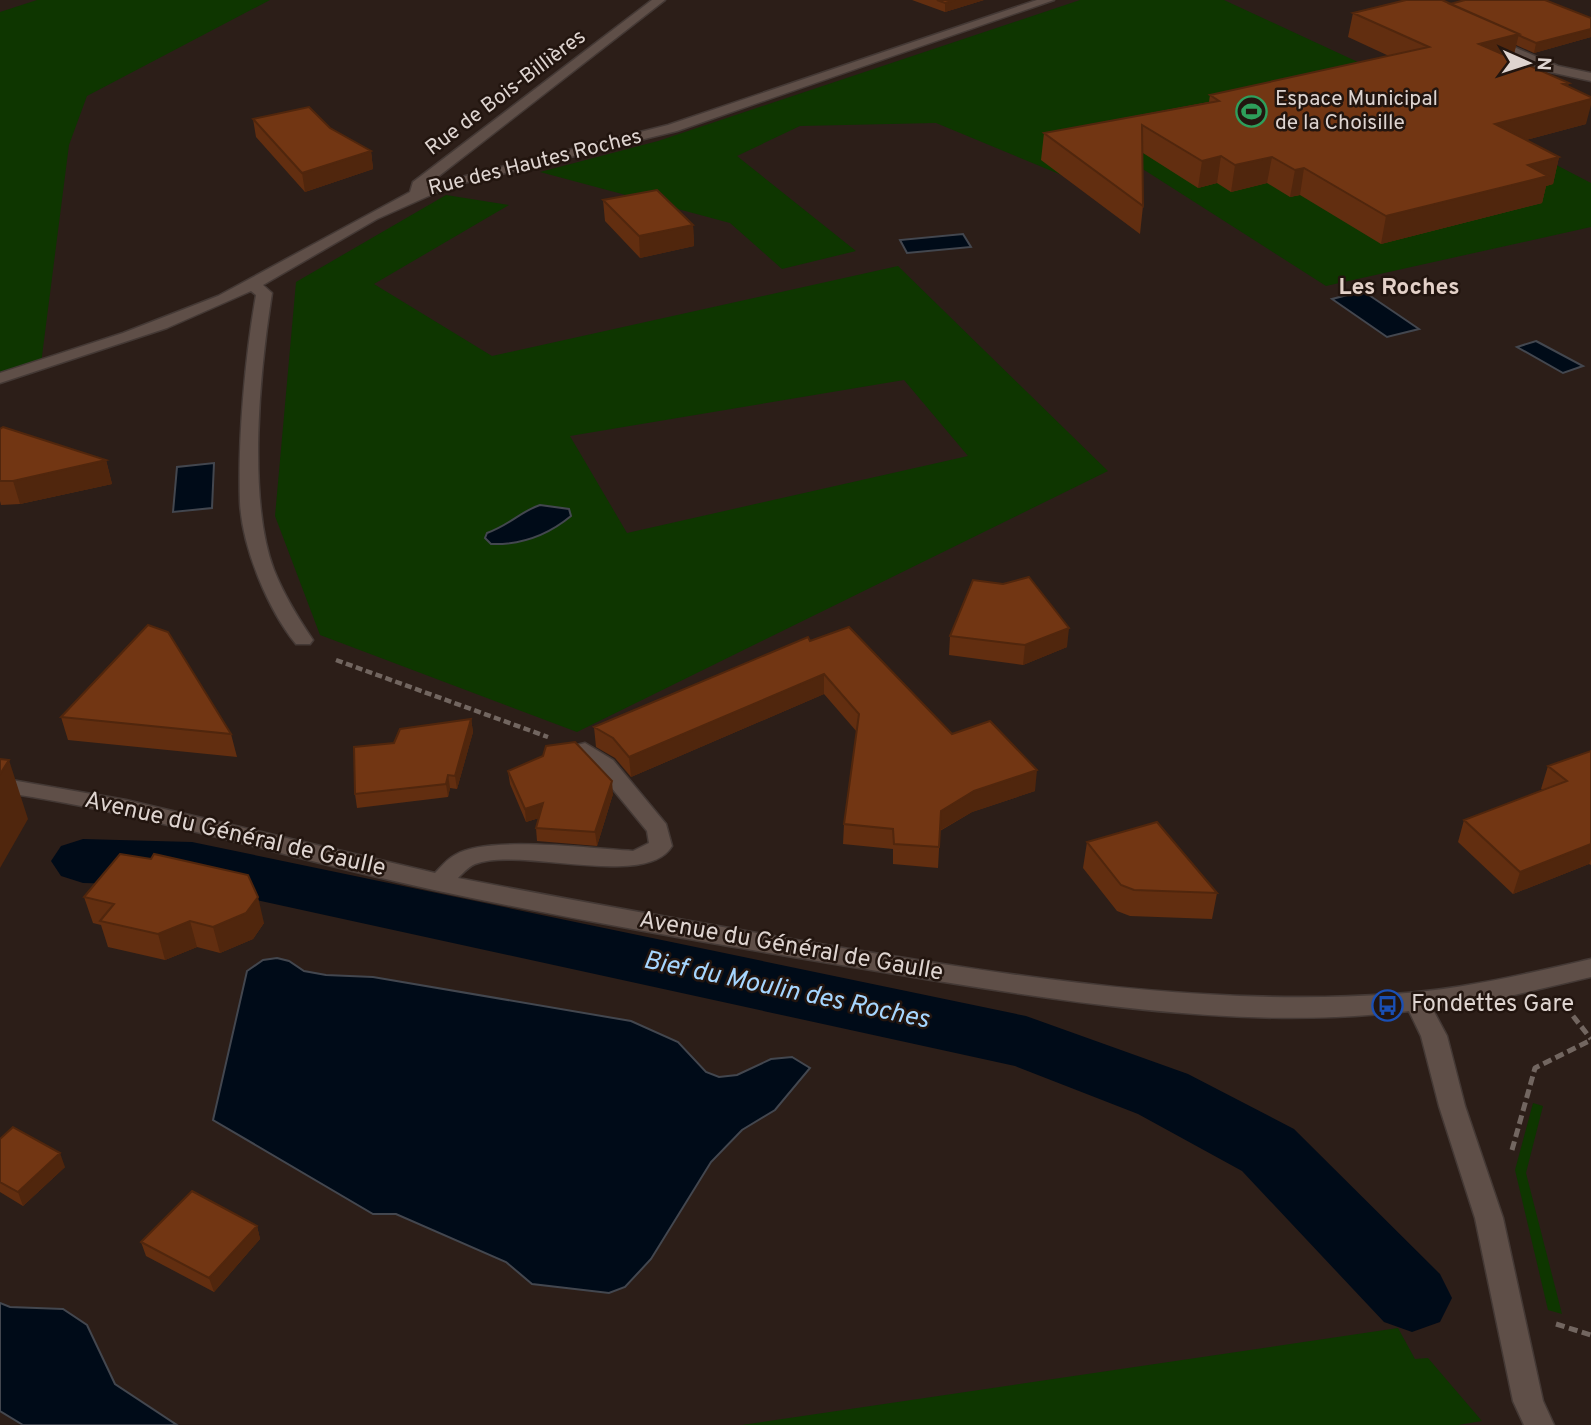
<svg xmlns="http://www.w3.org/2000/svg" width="1591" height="1425" viewBox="0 0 1591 1425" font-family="Overpass,sans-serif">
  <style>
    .green { fill: #0e3600; fill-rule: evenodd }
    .water { fill: #000b18; stroke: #43474f; stroke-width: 2 }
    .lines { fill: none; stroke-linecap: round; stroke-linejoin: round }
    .canal { fill: #000b18; fill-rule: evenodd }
    .minor-casing { stroke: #443935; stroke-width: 3 }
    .path-far1 { stroke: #726660; stroke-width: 4.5; stroke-dasharray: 7 3.5; stroke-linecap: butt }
    .path { stroke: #726660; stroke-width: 5; stroke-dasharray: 9 4.5; stroke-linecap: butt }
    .minor { fill: #5f4f48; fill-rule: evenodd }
    .wall { fill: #622e10 }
    .shaded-wall { fill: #50260d }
    .building { fill: #723613; stroke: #50260d; stroke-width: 2 }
    .labels { text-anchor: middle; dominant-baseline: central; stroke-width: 5; stroke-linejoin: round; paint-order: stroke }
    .far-street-label { font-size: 21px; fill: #ded4d0; stroke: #22150f }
    .far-poi-label { font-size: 21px; fill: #ded4d0; stroke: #22150f; text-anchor: start }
    .far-quarter-label { font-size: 23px; font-weight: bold; fill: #e3d1c8; stroke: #22150f }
    .street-label { font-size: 24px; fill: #ded4d0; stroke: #22150f }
    .poi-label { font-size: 24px; fill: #ded4d0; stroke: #22150f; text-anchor: start }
    .water-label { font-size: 26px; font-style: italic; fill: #a6d6ff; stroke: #22150f }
  </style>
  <rect width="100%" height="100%" fill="#2c1e18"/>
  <path class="green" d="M37,0H270L87,96L69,145L41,364L0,378V12Z
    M1080,0H1224L1360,63L1591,183V227L1326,286L1127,159L1064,176L936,123L800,126L737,156L856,251L782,269L730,223L540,172L658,141Z
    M446,195L509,205L374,284L492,356L898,266L1108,471L577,732L320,635L275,516L296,282ZM904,380L968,456L627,533L570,436Z
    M1533,1103L1543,1106L1526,1173L1562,1314L1548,1310L1515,1170Z
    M1398,1328L1415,1359L1428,1358L1482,1421L1458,1425H742Z"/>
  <path class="water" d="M963,234L971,247L907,253L900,240Z
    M1363,291L1419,329L1387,337L1332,299Z
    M1536,341L1583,366L1563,373L1517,347Z
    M214,463L212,508L173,512L177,467Z
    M540,505L569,509L571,516C548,535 521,545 491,544L485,538L487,533C510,525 521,511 540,505Z
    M277,958L289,961L304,971L326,975L373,977L631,1021L678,1042L706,1072L719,1077L737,1075L771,1059L792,1057L810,1068L775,1110L742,1130L711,1162L651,1259L625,1287L609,1293L532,1284L506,1262L396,1214H373L213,1120L247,971L263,960Z
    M0,1303L10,1307L63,1309L87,1325L115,1384L177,1425H23L0,1411Z"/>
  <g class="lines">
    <path class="canal" d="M83,839L192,842L1026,1016L1188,1074L1294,1129L1440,1274L1452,1298L1440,1322L1412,1332L1384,1322L1242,1171L1138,1114L1015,1066L192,886L83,883L61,876L51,861L61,846Z"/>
    <defs>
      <path id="minor" d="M652,0H665L426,186L668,125L1037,0H1054L677,131L451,186L377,219L263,285L272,293C260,369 247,499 274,570C284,595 298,618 313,640L310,644H296C268,610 242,547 240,502C238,438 245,358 256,295L251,291L167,328L0,383V373L123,333L218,296L410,192L413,182Z
        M1483,37H1491L1558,66L1591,73V81L1550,72L1483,43Z
        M585,743L613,760L666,824L672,846C646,890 520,846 475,864C468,867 463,873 458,878C586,903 715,926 843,948C1025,978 1208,1007 1393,994C1460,990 1526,974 1591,959V977L1493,1000L1432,1008L1447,1036L1465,1106L1503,1218L1543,1401L1554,1425H1524L1513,1401L1475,1218L1439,1106L1421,1036L1409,1011C1258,1030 1093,1006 944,982C774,954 602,926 434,890C290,859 147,813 0,792V778L126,800L435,873C441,867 447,859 455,855C487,835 593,849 633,851L649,843L647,831L597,770L574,750L577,745Z"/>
    </defs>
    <use href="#minor" class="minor-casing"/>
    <path class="path-far1" d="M336,660L548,737"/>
    <path class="path" d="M1573,1016L1591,1039
      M1512,1150L1535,1068L1591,1040
      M1556,1324L1591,1335"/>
    <use href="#minor" class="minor"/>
  </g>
  <path class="wall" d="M912,0H984L945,12Z
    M1450,4L1591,18V37L1534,53L1516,45L1513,58L1568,87L1586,124L1526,140L1559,157L1553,184L1546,186L1542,203L1381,244L1300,195L1290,197L1267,183L1231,192L1217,183L1198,188L1143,153V206L1140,234L1041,160L1044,133L1209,102L1210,95L1389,56L1348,37L1353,13Z
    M253,119L330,128L371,151L373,169L305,192L256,137Z
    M603,200L693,225L694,246L640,258L605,221Z
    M0,429L106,460L112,484L20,504L1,505L0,501Z
    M1003,584L1067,647L1023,665L949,655L950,636Z
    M810,641L952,734L1035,791L972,812L940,831L938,868L893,864V849L843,844L844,824L857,732L824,694L631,777L615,758L596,747L594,727Z
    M61,717L231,734L237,757L68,740Z
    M471,719L473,732L457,789L450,788L448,797L357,808L355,794L394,743Z
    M1591,751V865L1589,864L1513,894L1458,842L1464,820L1543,790L1541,789L1548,766Z
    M508,771L613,794L597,846L537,841L536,828L539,818L526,822L510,784Z
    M1087,842L1217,893L1212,919L1130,916L1117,911L1083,868Z
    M84,897L264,923L253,939L220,953L197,947L165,960L108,947L101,925L93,923Z
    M0,1139L65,1167L23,1206L0,1192Z
    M257,1226L260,1239L214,1292L146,1256L141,1242Z"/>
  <path class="shaded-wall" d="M955,0H984L945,12V3Z
    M1591,29V37L1534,53L1536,43Z
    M1519,34L1513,58L1479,44Z
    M1569,83L1563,106L1591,99V105L1586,124L1489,150L1495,124L1563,84Z
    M371,151L373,169L305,192L302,173Z
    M1221,156L1217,183L1198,188L1202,161Z
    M1272,157L1267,183L1231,192L1235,165Z
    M1559,157L1553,184L1546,186L1542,203L1381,244L1386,216L1528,165Z
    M1304,168L1300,195L1290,197L1295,170Z
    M693,225L694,246L640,258L639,236Z
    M106,460L112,484L20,504L13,481Z
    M1069,628L1067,647L1023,665L1025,645Z
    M824,674V694L631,777L629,757Z
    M471,719L473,732L457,789L455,776Z
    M9,760L28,819L0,868V774Z
    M1037,770L1035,791L972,812L939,831L941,811L974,791Z
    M448,775L450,788L448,797L446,784Z
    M612,781L613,794L597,846L595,832Z
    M543,803L545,816L526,822L525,809Z
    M1591,844V859L1589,864L1513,894L1520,872Z
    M258,897L264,923L253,939L220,953L213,927Z
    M190,921L197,947L165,960L158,934Z
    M60,1153L65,1167L23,1206L18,1192Z
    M257,1226L260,1239L214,1292L209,1278Z"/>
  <path class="building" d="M937,0H955L945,3Z
    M1406,0H1442L1519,34L1479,44L1569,83L1563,84L1591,97V99L1495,124L1559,157L1528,165L1548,176L1386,216L1304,168L1295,170L1272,157L1235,165L1221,156L1202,161L1142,125L1143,206L1044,133L1219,101L1210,95L1429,47L1353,13Z
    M1465,0H1545L1591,18V29L1536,43L1518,35L1519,34L1450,4Z
    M309,107L330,128L371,151L302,173L253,119Z
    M657,190L693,225L639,236L603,200Z
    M3,427L106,460L13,481H0V429Z
    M1029,577L1069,628L1025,645L950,636L973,580L1003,584Z
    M148,625L168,632L231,734L61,717Z
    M849,627L952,734L990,721L1037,770L974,791L941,811L939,847L894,844L893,829L844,824L859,714L824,674L629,757L613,738L594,727L808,637L810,641Z
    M471,719L455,776L448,775L446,784L355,794L354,747L394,743L400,729Z
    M575,742L612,781L595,832L536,828L543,803L525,809L508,771L543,756L546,746Z
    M1591,751V844L1520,872L1464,820L1567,781L1548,766Z
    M0,759L9,760L0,774Z
    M1157,822L1217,893L1134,890L1121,885L1087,842Z
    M120,854L151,859L154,854L248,875L258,897L246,913L213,927L190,921L158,934L100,921L114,904L84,897Z
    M13,1127L60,1153L18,1192L0,1182V1139Z
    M192,1191L257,1226L209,1278L141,1242Z"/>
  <defs>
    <symbol id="stadium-ring" viewBox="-11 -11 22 22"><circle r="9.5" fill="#22150f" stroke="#2e9e5b" stroke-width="1.5"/><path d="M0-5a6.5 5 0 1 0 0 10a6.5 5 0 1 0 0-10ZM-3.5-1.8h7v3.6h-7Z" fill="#2e9e5b"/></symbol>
    <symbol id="bus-ring" viewBox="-11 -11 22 22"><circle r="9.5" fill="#22150f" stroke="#1a4fb4" stroke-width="1.5"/><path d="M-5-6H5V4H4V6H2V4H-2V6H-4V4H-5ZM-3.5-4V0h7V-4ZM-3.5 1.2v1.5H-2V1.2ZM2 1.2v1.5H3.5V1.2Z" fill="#1a4fb4"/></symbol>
  </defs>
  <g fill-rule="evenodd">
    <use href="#stadium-ring" x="1234" y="94" width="35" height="35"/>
    <use href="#bus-ring" x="1370" y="988" width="35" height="35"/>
  </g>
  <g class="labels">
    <g class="far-street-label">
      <text transform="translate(506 93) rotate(-37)">Rue de Bois-Billières</text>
      <text transform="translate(535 163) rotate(-14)">Rue des Hautes Roches</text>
    </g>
    <g class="far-poi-label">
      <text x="1275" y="99">Espace Municipal<tspan x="1275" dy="24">de la Choisille</tspan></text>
    </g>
    <g class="far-quarter-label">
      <text x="1399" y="288">Les Roches</text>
    </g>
    <g class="street-label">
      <text transform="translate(235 835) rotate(13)">Avenue du Général de Gaulle</text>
      <text transform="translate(791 947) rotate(10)">Avenue du Général de Gaulle</text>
    </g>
    <g class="poi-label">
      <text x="1411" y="1005">Fondettes Gare</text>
    </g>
    <g class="water-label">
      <text transform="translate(786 991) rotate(12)">Bief du Moulin des Roches</text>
    </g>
  </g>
  <g transform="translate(1528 63) rotate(93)" stroke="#22150f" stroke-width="5" paint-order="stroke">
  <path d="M0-5L12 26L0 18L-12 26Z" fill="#ded4d0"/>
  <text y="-10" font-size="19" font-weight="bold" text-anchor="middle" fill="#ded4d0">N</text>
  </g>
</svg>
